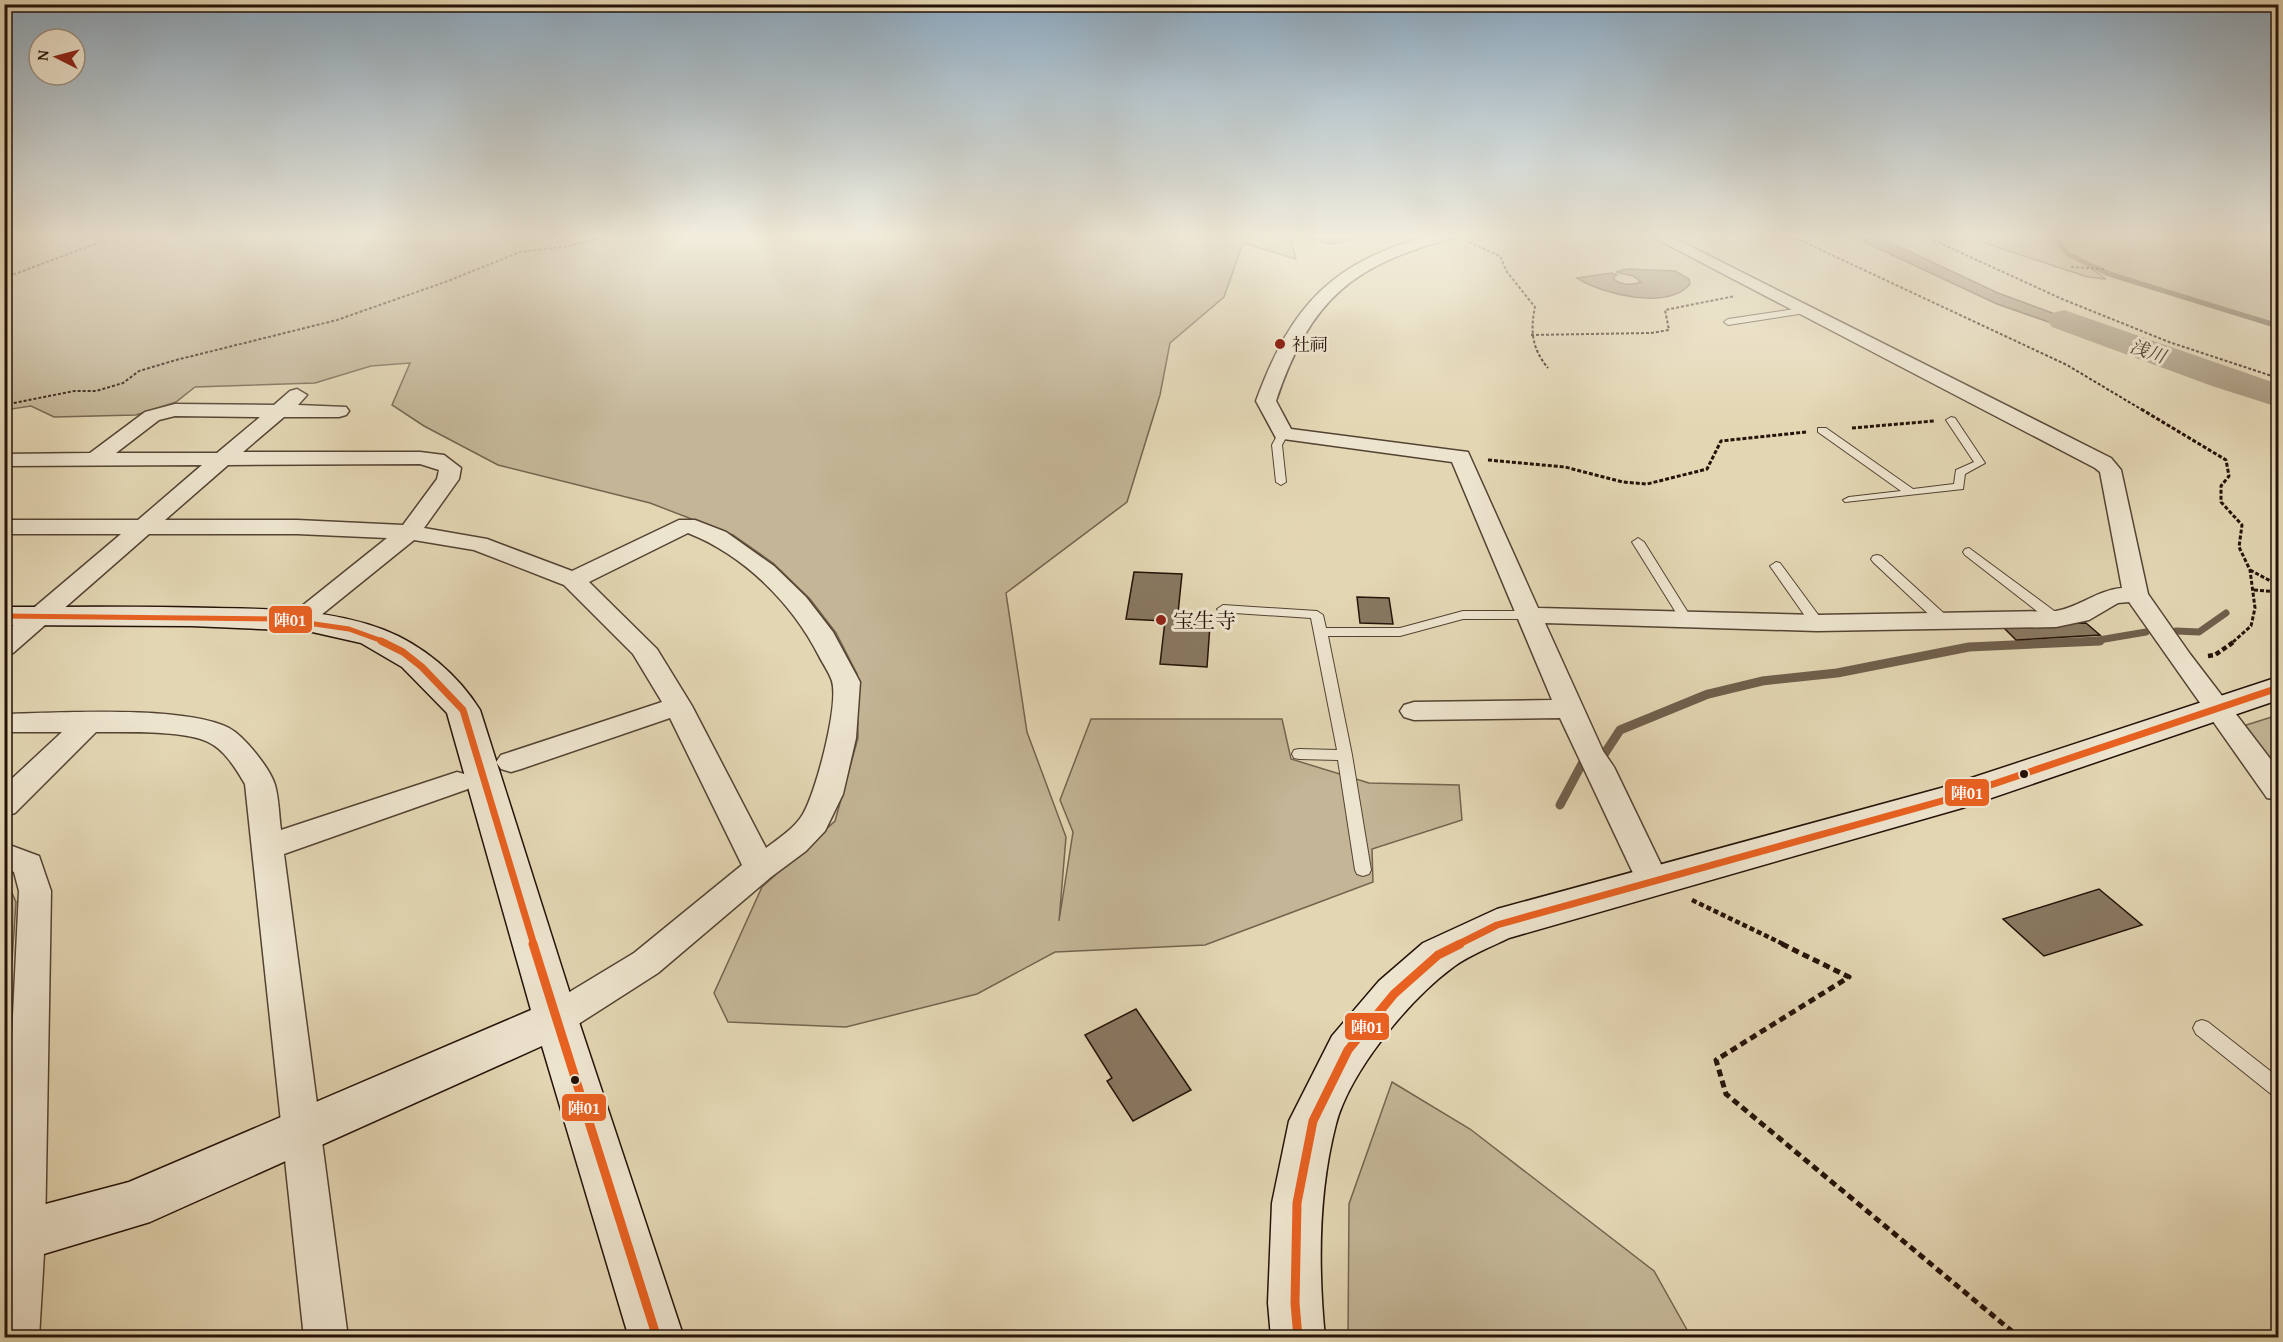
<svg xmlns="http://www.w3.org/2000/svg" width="2283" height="1342" viewBox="0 0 2283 1342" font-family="'Gentium Book Plus','Noto Serif JP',serif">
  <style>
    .green { fill: #c3b596; stroke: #74644f; stroke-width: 1.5 }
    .water { fill: #a29379; stroke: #705f4c; stroke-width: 1.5 }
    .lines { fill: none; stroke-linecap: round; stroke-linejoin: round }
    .stream-far2 { stroke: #705f4c; stroke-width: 5 }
    .stream-far1 { stroke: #705f4c; stroke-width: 7 }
    .stream { stroke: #705f4c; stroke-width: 9 }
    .river { fill: #a29379; fill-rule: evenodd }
    .building { fill: #887861; stroke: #251208; stroke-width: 1.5 }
    .lane-casing { stroke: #544333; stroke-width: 2 }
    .street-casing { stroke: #544333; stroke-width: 3 }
    .secondary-casing { stroke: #251208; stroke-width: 3 }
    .path-far3 { stroke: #251208; stroke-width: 2; stroke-dasharray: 3 2; stroke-linecap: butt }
    .path-far2 { stroke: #251208; stroke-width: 3; stroke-dasharray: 4 2; stroke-linecap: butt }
    .path-far1 { stroke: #251208; stroke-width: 4.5; stroke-dasharray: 5 3; stroke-linecap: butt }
    .path { stroke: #251208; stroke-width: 5; stroke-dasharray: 7 4.5; stroke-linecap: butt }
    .lane { fill: #ede4ce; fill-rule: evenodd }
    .street { fill: #ede4ce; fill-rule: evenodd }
    .secondary { fill: #ede4ce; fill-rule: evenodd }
    .bus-1-far2-casing { stroke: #ede4ce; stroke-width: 9 }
    .bus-1-far1-casing { stroke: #ede4ce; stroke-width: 11 }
    .bus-1-casing { stroke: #ede4ce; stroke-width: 14 }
    .bus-1-far2 { stroke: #e86121; stroke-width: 5 }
    .bus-1-far1 { stroke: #e86121; stroke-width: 7 }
    .bus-1 { stroke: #e86121; stroke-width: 9 }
    .poi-dot { fill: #8f2418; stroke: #ede4ce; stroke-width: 2 }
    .bus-dot { fill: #251208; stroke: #ede4ce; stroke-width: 2 }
    .labels { text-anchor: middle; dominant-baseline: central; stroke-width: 6; stroke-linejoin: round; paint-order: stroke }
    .far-poi-label { font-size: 18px; fill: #251208; stroke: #ede4ce; text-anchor: start }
    .far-water-label { font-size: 18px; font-style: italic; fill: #574635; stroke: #ede4ce }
    .poi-label { font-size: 21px; fill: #251208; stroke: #ede4ce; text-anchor: start }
    .line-badge { stroke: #ede4ce; stroke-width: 2 }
    .badge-label { font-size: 16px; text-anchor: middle; font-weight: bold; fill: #fff }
  </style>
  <rect width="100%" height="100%" fill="#e3d6b3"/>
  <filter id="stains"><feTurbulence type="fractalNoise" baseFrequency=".00333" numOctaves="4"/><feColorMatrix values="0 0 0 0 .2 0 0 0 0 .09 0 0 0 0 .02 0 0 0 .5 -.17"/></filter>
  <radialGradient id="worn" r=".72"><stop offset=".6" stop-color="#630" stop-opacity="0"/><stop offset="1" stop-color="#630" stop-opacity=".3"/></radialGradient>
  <path class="green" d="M4,234H1289L1296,259L1243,243L1224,297L1170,343L1160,395L1127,502L1006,593L1027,732L1066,837L1059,921L1073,832L1060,800L1091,719H1282L1291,759L1369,783L1459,785L1462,820L1372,849L1373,882L1205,945L1055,952L977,994L846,1027L728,1022L714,993L762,887L835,821L858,738L857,674L836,633L810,599L773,563L733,535L650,503L498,465L424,426L392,405L410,363L371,366L315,383L195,387L176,402L136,415L54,417L31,406L5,410Z
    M1957,234H2042L2065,251L2058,234H2278V324L2133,282L2073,256L2106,279L2088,277Z
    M2278,715V777L2240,727Z
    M5,878L16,902L5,1062Z
    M1392,1082L1470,1129L1654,1271L1691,1337H1348L1349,1204Z"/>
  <path class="water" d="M1312,234H1362C1344,243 1327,251 1312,234Z
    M1847,234H1872L1998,293L2255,388L2229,385L1997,304Z
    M1627,269L1675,271L1689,279L1690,284C1667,311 1602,294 1577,278L1612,273L1617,275L1613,278C1619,285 1632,286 1641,282L1633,276L1616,272Z"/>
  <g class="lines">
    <path class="stream-far2" d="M2052,234L2068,254L2106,273L2278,326"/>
    <path class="stream-far1" d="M2176,631L2199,632L2226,613
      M2087,642L2146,632"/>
    <path class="stream" d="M1560,805L1583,762L1601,759L1620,730L1708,694L1762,681L1837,673L1969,647L2100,641"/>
    <path class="river" d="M2064,310L2278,384V407L2212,386L2052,327L2047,320L2052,313Z"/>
  </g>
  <path class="building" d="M1134,572L1182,574L1177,623L1210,625L1207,667L1160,664L1165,621L1126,619Z
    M1357,597L1389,598L1393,624L1360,623Z
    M2086,623L2100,635L2016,640L2001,625Z
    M2099,889L2142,925L2044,956L2003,919Z
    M1136,1009L1191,1090L1133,1121L1107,1081L1112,1078L1085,1035Z"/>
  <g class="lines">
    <defs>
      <path id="lane" d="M1802,308L1806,311L1805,313L1728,325L1724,322L1728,319Z
        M1951,417L1955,418L1985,463L1965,474L1963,489L1845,502L1843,500L1849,497L1901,491L1818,432V428H1826L1913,489L1954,484L1956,470L1974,462L1946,420Z
        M1283,431L1288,434L1282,445L1286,482L1281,485L1276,482L1272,445L1279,432Z
        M1638,538L1644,542L1692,619L1691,622H1681L1680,619L1632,542Z
        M1969,548L2061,616L2062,619L2061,622H2051L1965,555L1963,552L1965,549Z
        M1877,555L1881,556L1949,618L1950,621L1949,624H1939L1873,562L1871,559L1873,556Z
        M1776,562L1780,563L1822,620L1823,623L1822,626H1812L1770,566Z
        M1223,605L1317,611L1323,615L1326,628H1400L1463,611H1529L1535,615L1529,619H1463L1400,636H1328L1352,755L1371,870L1369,874L1363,876L1357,874L1355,870L1338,760L1299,759L1294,758L1292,754L1294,750L1299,749L1337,750L1311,618L1219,612L1217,609Z
        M2202,1020L2208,1022L2278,1077V1096L2271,1094L2196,1034L2193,1028L2196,1022Z"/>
      <path id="street" d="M1435,234H1459L1456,237C1352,265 1311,298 1276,401L1291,429L1468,452L1538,608L1817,615L2056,611C2080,607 2097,590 2122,588L2100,472L2095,468L1647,234H1666L2111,458L2121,470L2148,594L2190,654L2278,769V800L2267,798L2129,602L2118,603L2089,620L2056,627L1817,631L1545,623L1603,751L1614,767L1669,881L1665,890L1653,893L1641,890L1560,718L1414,720L1404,717L1400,711L1404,705L1414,702L1552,700L1452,462L1276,438L1256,401C1292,303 1333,261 1435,234Z
        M297,389L307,395L298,405L346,407L349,411L346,415L339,417H284L243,452H420L444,455L461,468L459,479L424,528L487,539L572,571L679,520H695L726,532L774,566L806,597L833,632L860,682L856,738L843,794L825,831L806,851L771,877L658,973L569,1030L556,1034L543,1030L538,1019L543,1008L634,953L742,865L670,718L521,769L511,772L501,769L496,762L501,755L662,702L633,654L564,585L474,550L414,540L310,624L301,627L292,624L288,619L292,614L387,538L297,534H149L13,653L4,655V633L121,534H4V520H138L202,465L4,466V454L90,453L145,412L175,404L274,405L290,391ZM175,416L260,417L217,453H116L159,420ZM420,464L439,470L437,479L403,525L297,520H165L228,465ZM688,533C744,555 792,603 819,656C823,664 829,672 832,681C839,705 816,792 803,814C795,828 779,838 766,848L692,706L657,649L589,582Z
        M4,714C59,713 183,705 229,728C244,736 270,768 275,785C279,799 279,816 281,830L457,772L468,775L472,782L468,789L284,854L348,1338H304L245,784C236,769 225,750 208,742C185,730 123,732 96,732L15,813L4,816V786L62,732H4Z
        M4,843L39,856L51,891L45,1237L39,1338H4V1202L19,891L14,872L4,868Z"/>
      <path id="secondary" d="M4,607C74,607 144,606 214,608C271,609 330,609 384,630C423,645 458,675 480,710L578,1019L684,1338H629L542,1046L150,1222L4,1266V1215L129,1182L531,1010L447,713L402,667L361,643L308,631L192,626L4,625Z
        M2278,677V700L1962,808L1509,938C1491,947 1469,955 1452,968C1409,1000 1350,1071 1336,1124C1318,1193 1318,1267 1325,1338H1271L1268,1303L1272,1203L1289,1121L1332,1036L1379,981L1423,943L1497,909L1941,788Z"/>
    </defs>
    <use href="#lane" class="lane-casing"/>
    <use href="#street" class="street-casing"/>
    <use href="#secondary" class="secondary-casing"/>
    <path class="path-far3" d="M1787,234L2067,365L2144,411
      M1920,234L2062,299L2169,342L2278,378
      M4,235L11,234
      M1469,242L1500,256L1507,272L1535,307C1530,331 1532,349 1548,368
      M2071,267L2105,269
      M4,278L106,240L115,234
      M1531,335L1651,333L1669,330L1665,310L1735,296
      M4,405L74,391H96L123,383L139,371L176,360L337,320L448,281L520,252L569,246L615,234"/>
    <path class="path-far2" d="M2141,409L2226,460L2229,476L2221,486V502L2242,525L2239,547L2250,570L2255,608L2251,626L2233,642
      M1852,428L1934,421
      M1488,460L1565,467L1623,482L1647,484L1707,469L1721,441L1806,432
      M2250,570L2278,585
      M2254,590L2278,592"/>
    <path class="path-far1" d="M2208,656L2215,655L2235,641
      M1692,900L1785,945"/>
    <path class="path" d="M1782,944L1849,977L1716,1060L1726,1094L2020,1338"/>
    <use href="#lane" class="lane"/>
    <use href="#street" class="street"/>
    <use href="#secondary" class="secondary"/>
    <defs>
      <path id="bus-1-far2" d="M4,616L280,619L349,629L385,642"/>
      <path id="bus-1-far1" d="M381,641L403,652L422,667L463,710L534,945
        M1457,945L1497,925L1949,799L2278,688"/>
      <path id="bus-1" d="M533,944L657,1338
        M1298,1338L1295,1303L1297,1203L1313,1121L1348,1050L1394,994L1438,955L1460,944"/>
    </defs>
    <use href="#bus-1-far2" class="bus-1-far2-casing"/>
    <use href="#bus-1-far1" class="bus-1-far1-casing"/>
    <use href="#bus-1" class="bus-1-casing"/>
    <use href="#bus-1-far2" class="bus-1-far2"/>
    <use href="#bus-1-far1" class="bus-1-far1"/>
    <use href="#bus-1" class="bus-1"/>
  </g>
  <linearGradient id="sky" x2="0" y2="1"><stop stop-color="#8ca7bc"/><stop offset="0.56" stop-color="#f2eddd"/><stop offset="1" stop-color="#f2eddd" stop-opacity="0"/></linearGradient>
  <rect width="2283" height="421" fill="url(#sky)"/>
  <g class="poi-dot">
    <circle cx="1280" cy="344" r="6"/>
    <circle cx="1161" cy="620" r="6"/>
  </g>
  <g class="bus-dot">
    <circle cx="2024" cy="774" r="5"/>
    <circle cx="575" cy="1080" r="5"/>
  </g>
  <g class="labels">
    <g class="far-poi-label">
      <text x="1292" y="344">社祠</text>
    </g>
    <g class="far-water-label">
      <text transform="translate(2148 351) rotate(19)">浅川</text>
    </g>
    <g class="poi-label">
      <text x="1173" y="620">宝生寺</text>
    </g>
  </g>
  <g class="line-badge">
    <rect x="268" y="605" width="45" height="29" rx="6" fill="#e86121"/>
    <rect x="1944" y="778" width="46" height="29" rx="6" fill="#e86121"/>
    <rect x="1344" y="1012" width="46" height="29" rx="6" fill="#e86121"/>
    <rect x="561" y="1093" width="46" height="29" rx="6" fill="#e86121"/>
  </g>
  <g class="badge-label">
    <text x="290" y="626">陣01</text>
    <text x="1967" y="799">陣01</text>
    <text x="1367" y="1033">陣01</text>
    <text x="584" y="1114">陣01</text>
  </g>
  <rect width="2283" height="1342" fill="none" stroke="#e3d6b3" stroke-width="24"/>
  <rect x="6" y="6" width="2271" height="1330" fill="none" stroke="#251208" stroke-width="3"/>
  <rect x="12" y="12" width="2259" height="1318" fill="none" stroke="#251208" stroke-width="1.5"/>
  <g transform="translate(57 57) rotate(276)"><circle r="28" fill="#ede4ce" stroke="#9d907f" stroke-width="1.5"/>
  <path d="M0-4.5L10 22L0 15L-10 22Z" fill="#8f2418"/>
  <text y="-9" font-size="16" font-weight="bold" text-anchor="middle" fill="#251208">N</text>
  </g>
  <rect width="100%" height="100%" filter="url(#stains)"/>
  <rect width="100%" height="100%" fill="url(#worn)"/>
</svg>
